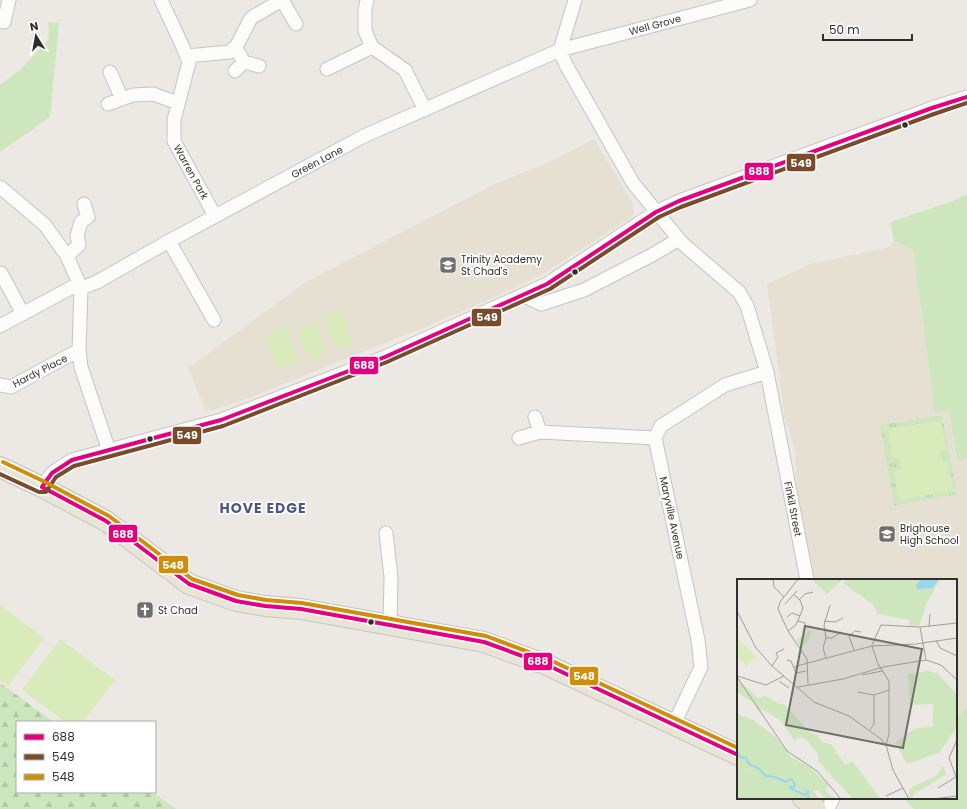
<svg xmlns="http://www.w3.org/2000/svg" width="967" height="809" viewBox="0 0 967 809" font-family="Poppins,sans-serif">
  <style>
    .education { fill: #e6e0d3 }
    .grass { fill: #cee6be }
    .forest { fill: url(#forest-firs) }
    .park { fill: url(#park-tufts) }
    .pitch { fill: #d9eabb }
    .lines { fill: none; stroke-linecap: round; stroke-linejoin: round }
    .minor-casing { stroke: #c5c4c5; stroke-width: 15 }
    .primary-casing { stroke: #c6c5c4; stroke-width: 22 }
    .minor { stroke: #fcfcfb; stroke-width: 13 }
    .primary { stroke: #e8e4d6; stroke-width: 20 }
    .bus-1-casing { stroke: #fff; stroke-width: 7 }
    .bus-2-casing { stroke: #fff; stroke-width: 7 }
    .bus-3-casing { stroke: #fff; stroke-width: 7 }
    .bus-1 { stroke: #e5007d; stroke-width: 4 }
    .bus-2 { stroke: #7a4b2a; stroke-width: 4 }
    .bus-3 { stroke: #cf8e09; stroke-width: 4 }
    .bus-dot { fill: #2e2e2e; stroke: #fff; stroke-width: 1.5 }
    .labels { text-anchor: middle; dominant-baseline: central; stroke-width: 3.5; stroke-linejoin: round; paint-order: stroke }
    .street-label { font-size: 10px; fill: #2e2e2e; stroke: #fff }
    .poi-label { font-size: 10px; fill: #2e2e2e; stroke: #fff; text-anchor: start }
    .district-label { font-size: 14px; font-weight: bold; letter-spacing: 1px; fill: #4d5680; stroke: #fff }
    .inset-river { fill: none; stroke: #99d6ec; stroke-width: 2 }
    .inset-road { fill: none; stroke: #a09e9b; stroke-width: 1 }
    .view { fill: #706f6e; fill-opacity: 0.15; stroke: #706f6e; stroke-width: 2 }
    .inset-edge { fill: none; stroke: #2e2e2e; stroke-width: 2 }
    .line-badge { stroke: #fff; stroke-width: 1.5 }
    .badge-label { font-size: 11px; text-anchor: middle; font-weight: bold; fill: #fff }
  </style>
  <defs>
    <pattern id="forest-firs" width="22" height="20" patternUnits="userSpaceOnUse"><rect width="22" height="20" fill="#cee6be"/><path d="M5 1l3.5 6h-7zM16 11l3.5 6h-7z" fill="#b1c6a4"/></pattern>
    <pattern id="park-tufts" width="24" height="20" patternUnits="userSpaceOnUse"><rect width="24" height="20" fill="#cee6be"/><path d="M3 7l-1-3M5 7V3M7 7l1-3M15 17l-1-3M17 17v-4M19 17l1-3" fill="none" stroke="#b1c6a4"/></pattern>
  </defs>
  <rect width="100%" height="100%" fill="#ece8e4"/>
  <path class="education" d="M594,139L632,202L634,213L631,218L626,221L541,275L504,293L430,325L254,396L211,411L205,409L188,368L306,282L493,185L556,159Z
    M894,241L913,248L935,411L949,410L956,460L967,458V707L956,718V580H815L797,489L795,454L791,436L785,419L767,284L810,264L890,247Z"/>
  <path class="grass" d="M48,22L59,23L50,117L0,152V85L21,69L49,39Z
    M967,194V458L957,461L949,410L935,412L913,249L894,241L890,222L953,201Z
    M967,707V809H914L904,798H956V718Z"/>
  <path class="forest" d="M0,683L54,722H17V792H152L176,809H0Z"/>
  <path class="park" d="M942,415L957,494L894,506L880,425Z"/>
  <path class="pitch" d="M341,310L353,344L336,349L324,317Z
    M315,323L327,353L309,360L298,330Z
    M286,327L298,362L277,368L265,334Z
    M935,421L936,423L941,422L946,449L940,450L943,463L948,462L953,489L948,490V492L906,499L905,498L898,499L894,472L901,470L898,458L892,459L888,431H893V428Z
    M0,605L44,638L8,686L0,680Z
    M60,639L115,680L83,722H65L22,690Z"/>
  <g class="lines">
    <defs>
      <path id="minor" d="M161,0L182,45L189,62L174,120V141L215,216
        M282,0L296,24
        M367,0L365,10V31L372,47L405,70L425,110
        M4,22L9,0
        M235,47L244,62L259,66
        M560,50L566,65L633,183L682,243L739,292L747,306L767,372L807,580
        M560,50L575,0
        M187,56L230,52L237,45L251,18L282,0
        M327,69L372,47
        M235,71L244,62
        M110,72L122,99
        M108,104L133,95L153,94L178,103
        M0,187L45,225L67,256L81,288L79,350L81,367L109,451
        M169,241L214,320
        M67,256L79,245L77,236L81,222L88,217L84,204
        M0,274L1,273L23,314
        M81,288L97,282L169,241L364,136L560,50L750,0
        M522,295L541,304L584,290L652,255L679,239
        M0,326L78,284
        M0,385L11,387L79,350
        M535,417L540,432
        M519,438L540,432L655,438
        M42,487L52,473L72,460L221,420L385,357L547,284L656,212L679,201L932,108L967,97
        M386,533L391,577L390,625
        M674,724L701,667L698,640L655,438L661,426L725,385L767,372
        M828,809L833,798"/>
      <path id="primary" d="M0,467L42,487L106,521L189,584L236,601L265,606L301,609L484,642L547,665L738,755
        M803,798L816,809"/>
    </defs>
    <use href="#minor" class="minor-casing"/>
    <use href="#primary" class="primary-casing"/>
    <use href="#minor" class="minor"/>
    <use href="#primary" class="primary"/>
    <defs>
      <path id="bus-1" d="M738,755L547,665L484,642L301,609L265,606L236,601L189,584L106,521L42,487L52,473L72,460L221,420L385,357L547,284L656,212L679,201L932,108L967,97"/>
      <path id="bus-2" d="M0,474L39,492H46L56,477L74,466L223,426L387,362L550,289L659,217L681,207L934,114L967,103"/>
      <path id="bus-3" d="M3,462L45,482L109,516L192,579L238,595L266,600L302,603L486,636L550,660L738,748"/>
    </defs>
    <use href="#bus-1" class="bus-1-casing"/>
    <use href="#bus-2" class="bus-2-casing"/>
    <use href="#bus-3" class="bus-3-casing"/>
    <use href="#bus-1" class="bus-1"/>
    <use href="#bus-2" class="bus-2"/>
    <use href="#bus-3" class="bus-3"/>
  </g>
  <defs>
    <symbol id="school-square" viewBox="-11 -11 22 22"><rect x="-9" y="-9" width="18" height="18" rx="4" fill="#706f6e" stroke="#fff"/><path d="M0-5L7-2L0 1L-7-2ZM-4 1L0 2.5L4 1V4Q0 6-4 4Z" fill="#fff"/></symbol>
    <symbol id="church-square" viewBox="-11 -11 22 22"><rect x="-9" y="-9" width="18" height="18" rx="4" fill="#706f6e" stroke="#fff"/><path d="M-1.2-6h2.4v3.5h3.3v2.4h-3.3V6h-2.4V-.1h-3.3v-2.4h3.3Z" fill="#fff"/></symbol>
  </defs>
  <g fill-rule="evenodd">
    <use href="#school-square" x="438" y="255" width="20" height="20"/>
    <use href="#school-square" x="877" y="524" width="20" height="20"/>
    <use href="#church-square" x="135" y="600" width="20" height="20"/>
  </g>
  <g class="bus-dot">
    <circle cx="905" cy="125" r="3.5"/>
    <circle cx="575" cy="272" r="3.5"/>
    <circle cx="150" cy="439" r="3.5"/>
    <circle cx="371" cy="622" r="3.5"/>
  </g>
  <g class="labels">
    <g class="street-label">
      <text transform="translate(655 25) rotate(-15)">Well Grove</text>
      <text transform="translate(317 162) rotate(-28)">Green Lane</text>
      <text transform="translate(191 172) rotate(61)">Warren Park</text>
      <text transform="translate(40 371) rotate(-27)">Hardy Place</text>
      <text transform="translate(793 509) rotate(79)">Finkil Street</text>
      <text transform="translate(672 518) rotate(78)">Maryville Avenue</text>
    </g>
    <g class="poi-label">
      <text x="461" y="259">Trinity Academy<tspan x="461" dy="12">St Chad's</tspan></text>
      <text x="900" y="528">Brighouse<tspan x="900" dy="12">High School</tspan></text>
      <text x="158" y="610">St Chad</text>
    </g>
    <g class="district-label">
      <text x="263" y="508">HOVE EDGE</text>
    </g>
  </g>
  <g transform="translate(737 579)">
    <rect width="220" height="220" fill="#ece8e4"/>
    <path d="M78,0H106L90,15L76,2ZM111,0H203L190,24L182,47L172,46L173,41L141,35L136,26L106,4ZM73,51L75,52L71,63L63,67L59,61ZM190,92L200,94L220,115V148L202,174L170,185L158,163L179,149L196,148V125L173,126L171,95ZM0,135L16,141L39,158L54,178L73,188L91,206L88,210L94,217L103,220H88L81,211L76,212L84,220H0V178L9,192L14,191L18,195L25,192L3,177L0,170Z" fill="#cee6be"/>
    <path d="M122,0H136L146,7V10L139,11L129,2ZM153,15L163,23L162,27L147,16ZM0,100L21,119L29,117L42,125H47L74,154L82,156L81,158L87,164L94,165L108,186L115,182L144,220H116L81,182L82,176L71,163L65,158L57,161L43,141L26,131L22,132L16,124L0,113ZM0,170L3,177L13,180V185L23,189L34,204L29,203L14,191H8L0,178ZM206,187L209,195L181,213L180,211L174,220L171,215L175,208L199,197ZM59,203L58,212L72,213L66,217L56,215L52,211Z" fill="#cee6be"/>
    <path d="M0,59L19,77L10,87L0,77Z" fill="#d9eabb"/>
    <path d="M184,0H202V1L195,9L181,10L179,7Z" fill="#99d6ec"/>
    <path class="inset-river" d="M0,172L3,178L9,179L12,185L21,189L29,197L38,198L49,203L54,200L58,205L57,208H53L54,210L68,216L71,213V220"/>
    <path class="inset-road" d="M36,0L37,8L47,18M61,0L43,23L41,30L51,52L70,80L71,105M62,21L68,15L76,13M48,25L60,12M0,32L19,69L35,87L77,123L112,137L144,160L149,166L156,191L172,220M50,38L55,34L63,37M61,42L68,44V50M87,42L98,43L106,39M183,48L189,81M192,48L193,35M51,52L59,46L66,29L63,21L57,16M89,59H95L104,53M199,61L203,69L220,77M135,66L144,46L183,48L220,44M135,67L141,85L152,102V155L149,166M117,71L112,57L118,52L124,53M89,79L86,69L89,59L87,46L93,26M50,81L54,82L59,94L69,92M71,84L135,67L179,65L220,59M35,87L41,78L39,74L47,70M57,88L71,84M125,96L145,92M0,97L29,106L47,97M0,98L50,172L80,192L104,220M42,102L52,109M61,108L106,100L146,88L189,81L204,86L220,101M121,113L137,116M133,151L137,145V116L152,111M220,161L212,179L220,200M201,209L219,198M149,217L166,209M196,220L220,217"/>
    <path class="view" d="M68,47L185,70L166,169L49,146Z"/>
    <rect width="220" height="220" class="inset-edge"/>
  </g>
  <g class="line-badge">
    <rect x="786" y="153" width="30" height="19" rx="4" fill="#7a4b2a"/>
    <rect x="744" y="162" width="30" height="19" rx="4" fill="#e5007d"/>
    <rect x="471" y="308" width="31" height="19" rx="4" fill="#7a4b2a"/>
    <rect x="349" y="356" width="30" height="19" rx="4" fill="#e5007d"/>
    <rect x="172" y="426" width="30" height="19" rx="4" fill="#7a4b2a"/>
    <rect x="108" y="524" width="30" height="19" rx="4" fill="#e5007d"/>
    <rect x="158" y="555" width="31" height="19" rx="4" fill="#cf8e09"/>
    <rect x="523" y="652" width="30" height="19" rx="4" fill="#e5007d"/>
    <rect x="569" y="666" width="30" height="20" rx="4" fill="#cf8e09"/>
  </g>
  <g class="badge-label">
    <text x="801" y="167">549</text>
    <text x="759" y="175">688</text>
    <text x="487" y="321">549</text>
    <text x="364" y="369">688</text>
    <text x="187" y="439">549</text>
    <text x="123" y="538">688</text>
    <text x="173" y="569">548</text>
    <text x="538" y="665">688</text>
    <text x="584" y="680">548</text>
  </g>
  <rect x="16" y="721" width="140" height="72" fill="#ffffff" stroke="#ababab"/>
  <rect x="24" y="734" width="20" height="6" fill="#e5007d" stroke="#ababab"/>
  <text x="52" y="741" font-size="12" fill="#2e2e2e">688</text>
  <rect x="24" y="754" width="20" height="6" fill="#7a4b2a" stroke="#ababab"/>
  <text x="52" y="761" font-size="12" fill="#2e2e2e">549</text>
  <rect x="24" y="774" width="20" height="6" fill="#cf8e09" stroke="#ababab"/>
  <text x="52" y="781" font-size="12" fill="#2e2e2e">548</text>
  <g transform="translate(36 36) rotate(349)" stroke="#ffffff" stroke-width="3" paint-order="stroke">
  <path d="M0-3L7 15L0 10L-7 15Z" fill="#2e2e2e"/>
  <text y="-6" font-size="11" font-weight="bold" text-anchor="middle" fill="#2e2e2e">N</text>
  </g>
  <path d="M823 34v6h89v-6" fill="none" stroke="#2e2e2e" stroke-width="2"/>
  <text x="829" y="34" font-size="12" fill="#2e2e2e" stroke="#ffffff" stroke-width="3" paint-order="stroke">50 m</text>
</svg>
